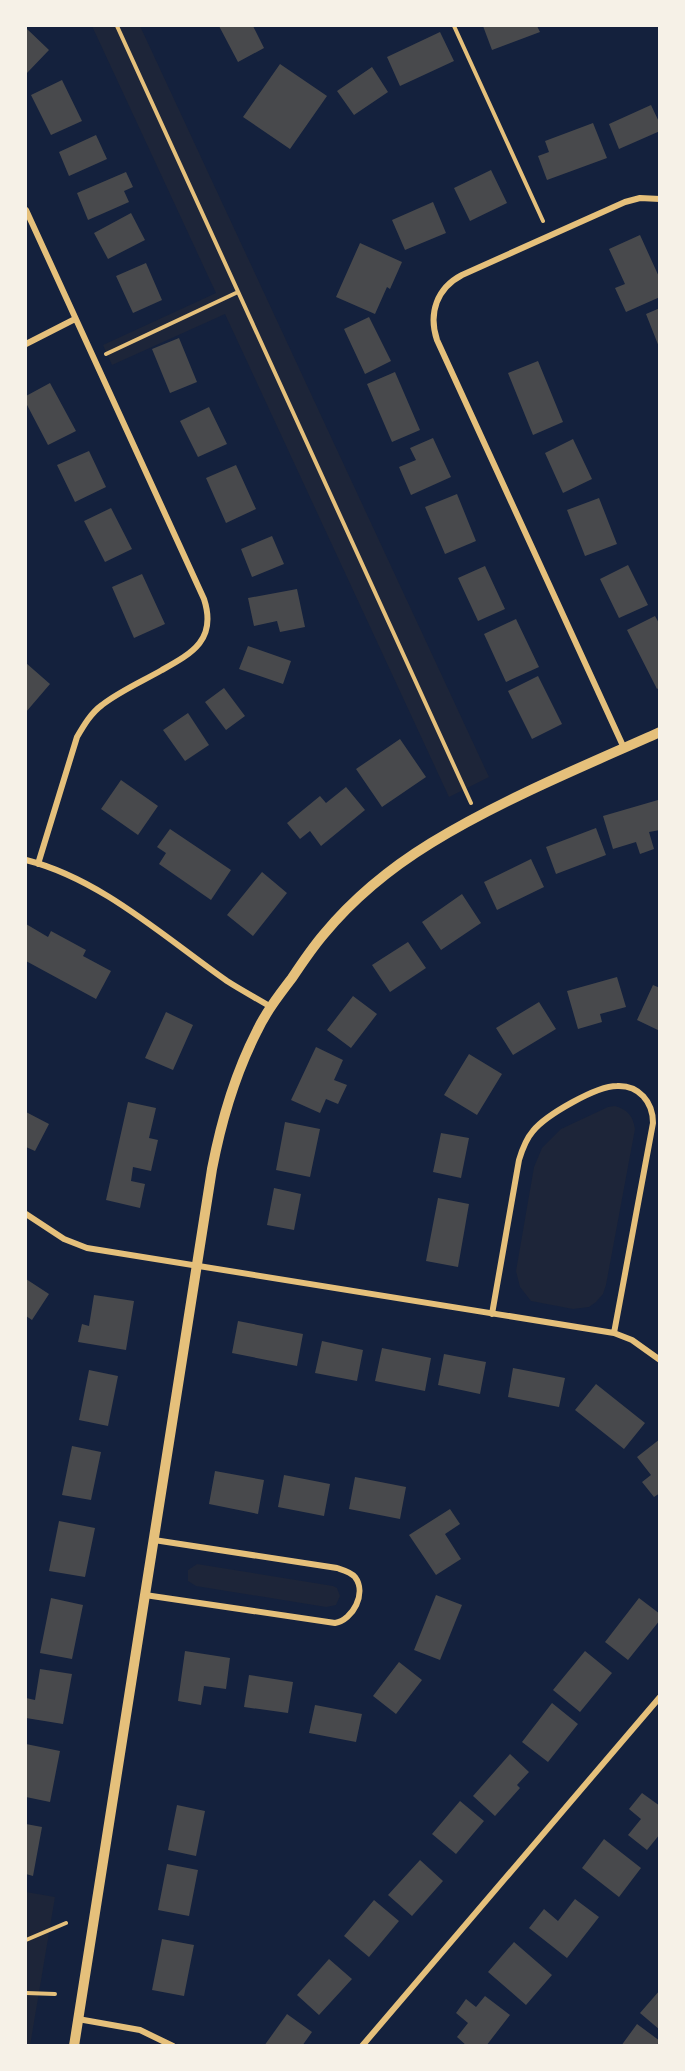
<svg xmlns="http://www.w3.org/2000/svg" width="685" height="2071" viewBox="0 0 685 2071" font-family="'Noto Sans',sans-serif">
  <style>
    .green { fill: #1d2539 }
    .building { fill: #48494c }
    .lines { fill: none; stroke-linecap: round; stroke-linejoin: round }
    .path { stroke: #e5c07b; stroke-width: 4 }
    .minor { stroke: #e5c07b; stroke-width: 6 }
    .tertiary { stroke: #e5c07b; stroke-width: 10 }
  </style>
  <rect width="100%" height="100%" fill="#14213d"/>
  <path class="green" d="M92,26H140L489,777L449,797L225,314L112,365L103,345L216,293Z
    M615,1106C628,1110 633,1116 635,1129L606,1285L603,1294L596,1302L589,1307L573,1309L531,1301L520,1287L516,1271L534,1167L542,1148L561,1129L608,1107Z
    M197,1564L333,1586L337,1588L340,1596L336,1605L326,1607L196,1586L188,1581V1570Z
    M26,1892L55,1897L30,2046L26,2045Z"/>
  <path class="building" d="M219,26H253L264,48L238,62Z
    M483,26H537L540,32L492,50Z
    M26,28L49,50L26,74Z
    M440,32L454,61L400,86L387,57Z
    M280,64L327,96L290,149L243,117Z
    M372,67L388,92L354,115L337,91Z
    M62,80L82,121L51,135L31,95Z
    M651,105L660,124V131L619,149L609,124Z
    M593,123L607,158L547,180L538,156L549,152L545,141Z
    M96,135L107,159L69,176L59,152Z
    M491,170L507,203L470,221L454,188Z
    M126,172L133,187L124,191L129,202L88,220L77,193Z
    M433,202L446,233L405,250L392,220Z
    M131,213L145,240L108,259L94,233Z
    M640,235L660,279V297L626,312L615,288L625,284L609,249Z
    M360,243L402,262L390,289L387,287L375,314L336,297Z
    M146,263L162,300L133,313L116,276Z
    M660,308V347H659L646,314Z
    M369,317L391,361L365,374L344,329Z
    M179,338L197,382L170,393L152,349Z
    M538,361L563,422L533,435L508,373Z
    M395,372L420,430L392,442L367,384Z
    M50,383L76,431L48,445L26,403V396Z
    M209,407L227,444L198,457L180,421Z
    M433,438L451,477L411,495L399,467L416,460L410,448Z
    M573,439L592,479L563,493L545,453Z
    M89,451L106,487L75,502L57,465Z
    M236,465L256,509L226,523L206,478Z
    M457,494L476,541L445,554L425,507Z
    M599,498L617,544L585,556L567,510Z
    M111,508L132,549L105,562L84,521Z
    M272,536L284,564L252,577L241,549Z
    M628,565L648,605L619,618L600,579Z
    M485,566L505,609L478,621L458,578Z
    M142,574L165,624L134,638L112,587Z
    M297,589L305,627L280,632L277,621L254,626L248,598Z
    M655,616L660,625V687L657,689L627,630Z
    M516,619L539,667L506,682L484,634Z
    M248,646L291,661L283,684L239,669Z
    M26,663L50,684L26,712Z
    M538,676L562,724L532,739L508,691Z
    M224,688L245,716L226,730L205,702Z
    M188,713L209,745L185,761L163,730Z
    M400,739L426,777L382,807L356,769Z
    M121,780L158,806L138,835L101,809Z
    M346,787L365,810L321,846L310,831L300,839L287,823L320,796L326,803Z
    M658,800L660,830L649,832L654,849L640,854L636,842L613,849L603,816Z
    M596,828L606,855L556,874L546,847Z
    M170,829L231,870L211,900L159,864L166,853L157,847Z
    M531,859L544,887L497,910L484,882Z
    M262,872L287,893L253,936L227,915Z
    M462,894L481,923L441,950L422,922Z
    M26,924L48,937L51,931L86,950L83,956L111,971L96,999L26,961Z
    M408,942L426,968L390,992L372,965Z
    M617,977L626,1007L600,1014L602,1022L578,1029L567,991Z
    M653,985L660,988V1031L637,1020Z
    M353,996L377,1014L351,1048L327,1030Z
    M539,1002L556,1029L513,1055L496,1028Z
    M166,1012L193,1025L173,1070L145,1058Z
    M316,1047L343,1060L334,1080L347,1085L338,1104L326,1099L320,1113L291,1100Z
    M469,1054L502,1074L477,1115L444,1095Z
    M128,1102L156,1108L149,1138L158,1140L151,1171L133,1167L131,1181L145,1184L140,1208L106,1200Z
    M26,1112L49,1124L35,1151L26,1147Z
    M285,1122L320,1129L310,1177L276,1170Z
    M441,1133L469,1138L461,1178L433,1172Z
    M274,1188L301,1194L294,1230L267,1225Z
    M438,1198L469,1204L458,1267L426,1261Z
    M26,1279L49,1294L32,1320L26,1316Z
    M94,1295L134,1301L126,1350L78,1342L82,1324L89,1326Z
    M238,1321L303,1334L297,1366L232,1353Z
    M322,1341L363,1350L357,1381L315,1373Z
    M382,1348L431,1358L425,1391L375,1381Z
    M444,1354L486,1362L480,1394L438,1385Z
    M513,1368L565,1378L559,1407L508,1397Z
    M89,1370L118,1376L108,1426L79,1420Z
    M596,1384L645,1423L624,1449L575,1410Z
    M660,1439V1493L654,1497L642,1482L651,1475L637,1457Z
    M72,1446L101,1452L91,1500L62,1495Z
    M215,1471L264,1480L258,1514L209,1504Z
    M284,1475L330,1484L324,1516L278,1507Z
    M355,1477L406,1487L400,1519L349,1509Z
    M450,1509L460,1524L445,1534L461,1559L436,1575L409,1535Z
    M59,1521L95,1528L85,1577L49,1571Z
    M436,1595L462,1605L440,1660L414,1650Z
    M51,1598L83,1605L72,1659L40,1653Z
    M639,1598L660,1614V1620L628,1660L605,1642Z
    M185,1651L230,1658L226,1689L204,1686L201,1705L178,1701Z
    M585,1651L612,1673L580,1712L553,1690Z
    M399,1662L422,1680L396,1714L373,1696Z
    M40,1669L72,1674L63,1724L26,1718V1698L35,1700Z
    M249,1675L293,1682L288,1713L244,1707Z
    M552,1703L578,1724L548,1762L522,1742Z
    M315,1705L362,1714L356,1742L309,1733Z
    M26,1744L60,1751L50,1802L26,1797Z
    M510,1754L529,1772L517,1785L520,1788L495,1816L473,1796Z
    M642,1793L660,1806V1834L647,1850L628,1835L641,1819L629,1809Z
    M460,1801L484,1821L456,1854L432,1834Z
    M177,1805L205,1811L196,1856L168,1850Z
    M26,1824L42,1827L33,1876L26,1874Z
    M604,1839L641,1868L619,1897L582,1868Z
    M420,1860L443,1881L412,1916L388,1895Z
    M167,1864L198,1870L189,1916L158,1910Z
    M575,1899L599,1917L567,1958L529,1928L544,1909L558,1921Z
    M374,1900L399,1921L369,1957L344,1936Z
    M162,1939L194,1945L184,1996L152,1990Z
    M514,1942L552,1975L526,2005L488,1972Z
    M329,1959L352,1979L319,2015L297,1995Z
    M660,1990V2030L640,2013Z
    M485,1996L510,2015L486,2046H467L457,2037L468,2023L456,2013L466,1999L476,2007Z
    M287,2014L312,2032L302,2046H264Z
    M637,2024L660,2041L656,2046H621Z"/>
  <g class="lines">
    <path class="path" d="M117,26L471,803
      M454,26L543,221
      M106,354L238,292
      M26,1940L66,1923
      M26,1993L55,1994"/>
    <path class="minor" d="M26,210L204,599C217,639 193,653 162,670C143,681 120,691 102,705C91,713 84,725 77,737L38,864
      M26,344L75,319
      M624,748L437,340C428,313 437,288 462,275L625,202L640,198L660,199
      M26,860C101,879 164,937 227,981C241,990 256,998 271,1007
      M26,1214L64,1239L87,1248L614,1333L632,1340L660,1360
      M492,1314L519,1160C522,1150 526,1139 533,1131C546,1115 596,1086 617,1086C639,1085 653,1102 653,1123L614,1333
      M145,1595L335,1623C353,1620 367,1593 355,1577C351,1572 343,1570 337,1568L154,1540
      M78,2019L140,2030L173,2046
      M362,2046L660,1697"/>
    <path class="tertiary" d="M74,2046L212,1169C221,1122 235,1074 257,1031C266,1012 279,995 292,978C302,963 312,948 324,934C353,899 392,867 431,843C503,799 582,767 660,732"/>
  </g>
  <rect width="685" height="2071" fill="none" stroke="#f6f1e7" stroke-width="54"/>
</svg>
